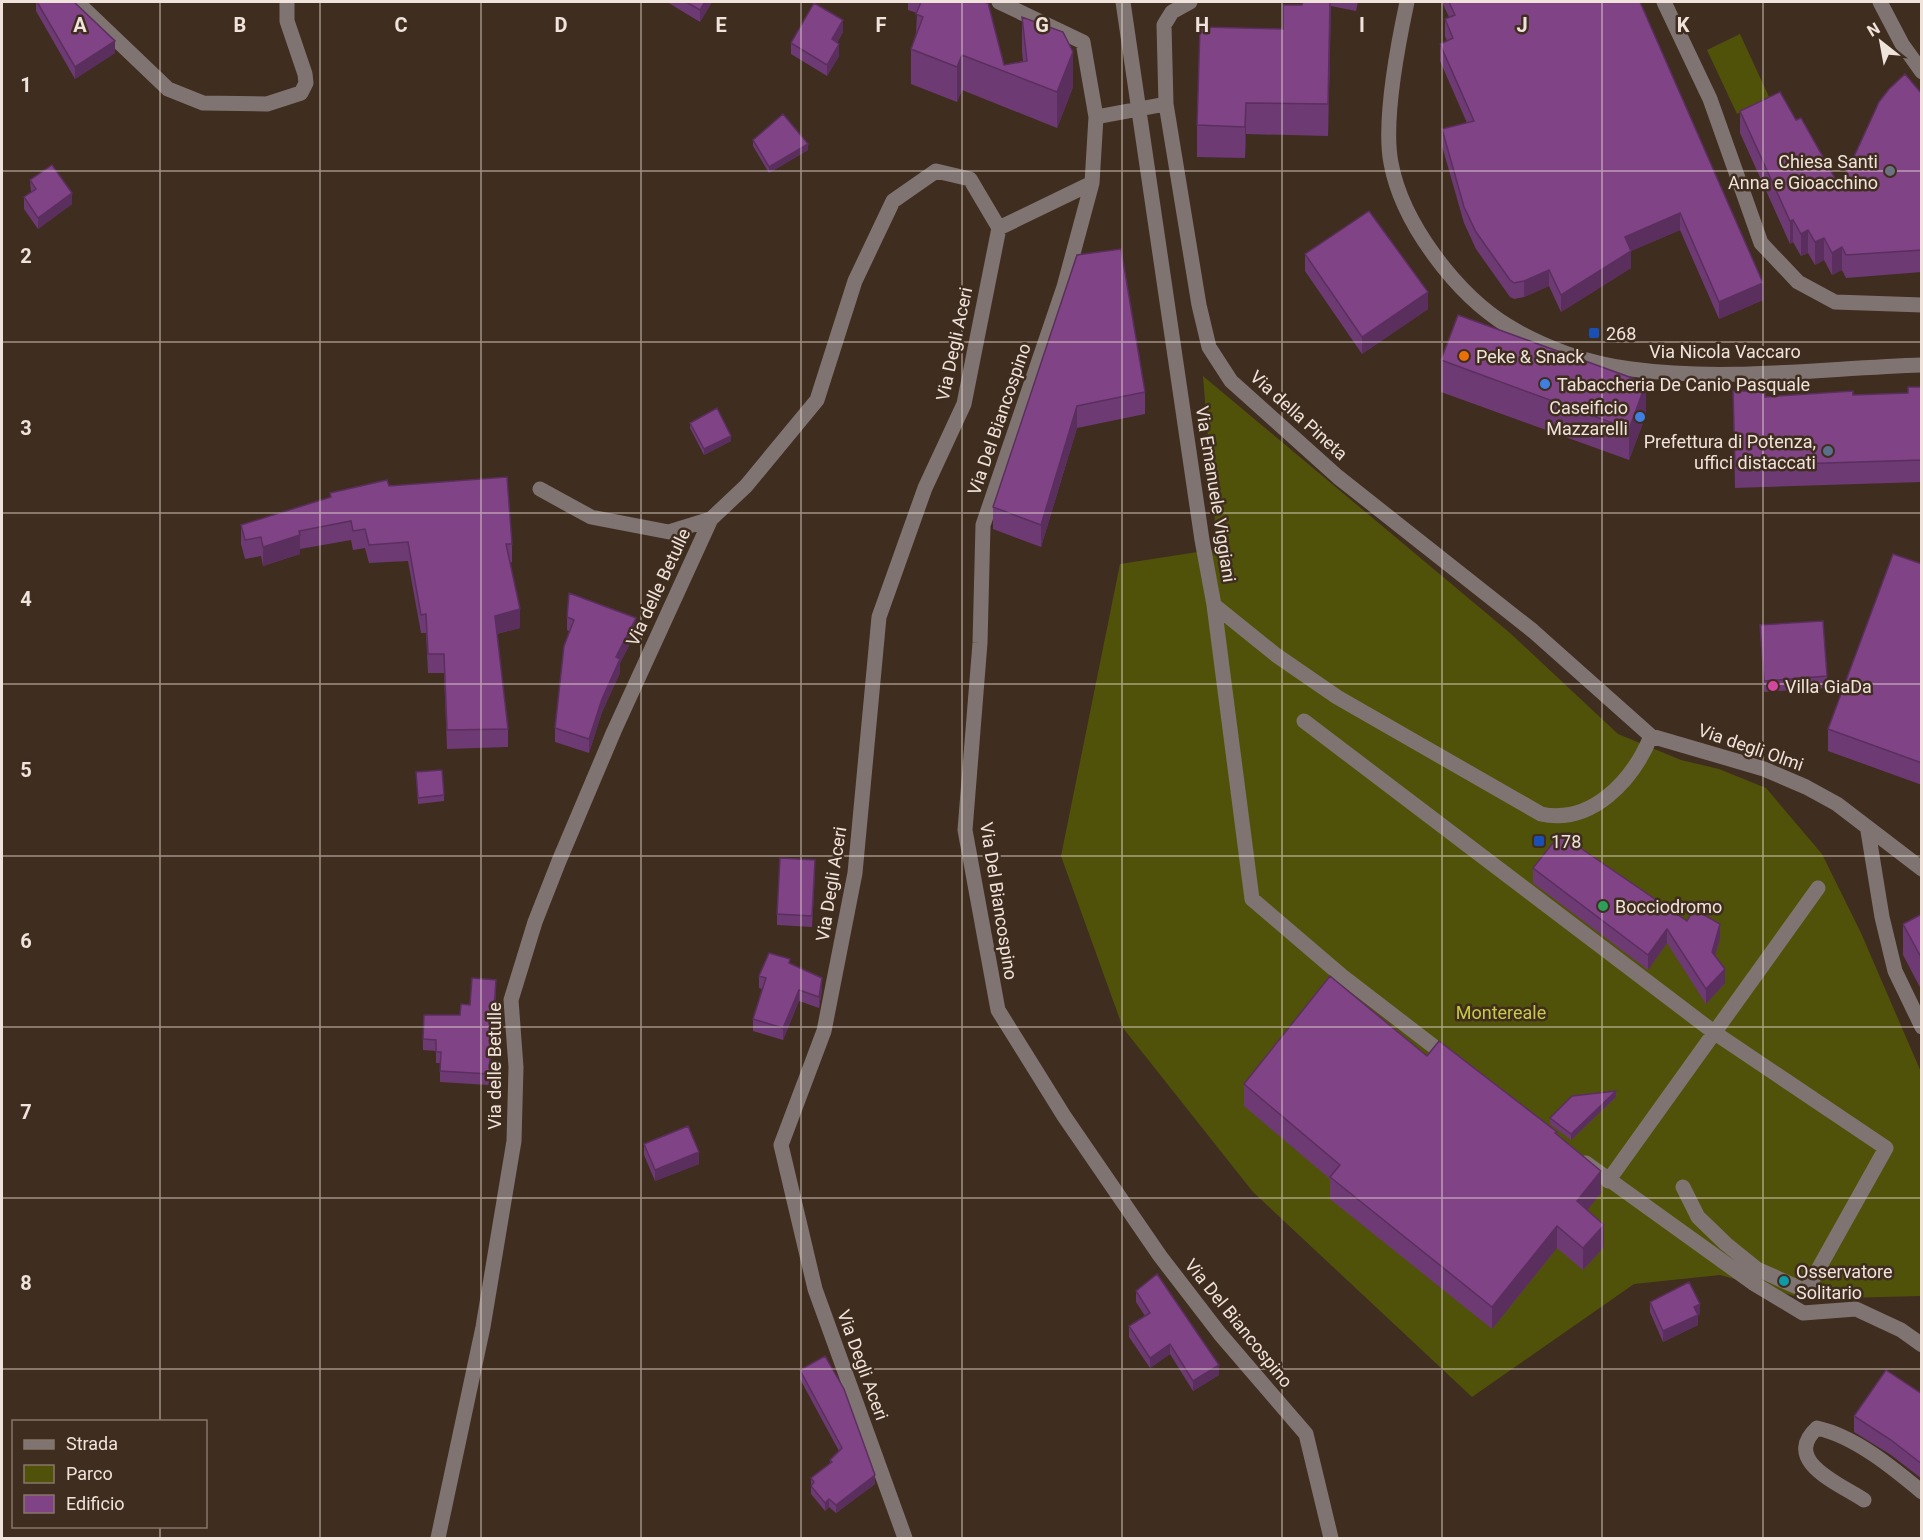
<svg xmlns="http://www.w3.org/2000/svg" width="1923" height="1540" viewBox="0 0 1923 1540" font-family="Roboto,sans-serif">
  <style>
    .green { fill: #515209 }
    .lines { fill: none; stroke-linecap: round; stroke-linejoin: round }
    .minor { stroke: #807472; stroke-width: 15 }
    .wall { fill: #6e3a73 }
    .shaded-wall { fill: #5a2f5e }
    .building { fill: #804386; stroke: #5a2f5e; stroke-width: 1.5 }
    .grid { fill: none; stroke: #f0e3db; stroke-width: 1.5; stroke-opacity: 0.55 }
    .worship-dot { fill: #6b7280; stroke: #3f2d1f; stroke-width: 2 }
    .transit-dot { fill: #1a4fb4; stroke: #3f2d1f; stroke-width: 2 }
    .food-dot { fill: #e8710a; stroke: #3f2d1f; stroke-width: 2 }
    .shop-dot { fill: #3f7fe0; stroke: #3f2d1f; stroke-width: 2 }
    .service-dot { fill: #5c6f8a; stroke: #3f2d1f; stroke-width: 2 }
    .hotel-dot { fill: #d1479c; stroke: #3f2d1f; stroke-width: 2 }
    .leisure-dot { fill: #2e9e5b; stroke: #3f2d1f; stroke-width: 2 }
    .culture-dot { fill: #0f9aa8; stroke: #3f2d1f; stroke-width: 2 }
    .labels { text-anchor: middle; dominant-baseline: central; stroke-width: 5; stroke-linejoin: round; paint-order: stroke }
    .poi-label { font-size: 18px; fill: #f0e3db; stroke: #3f2d1f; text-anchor: start }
    .street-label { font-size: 18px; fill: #f0e3db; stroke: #3f2d1f }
    .park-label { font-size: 18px; fill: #c9cb42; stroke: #3f2d1f }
    .grid-label { font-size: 20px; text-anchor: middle; font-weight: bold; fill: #f0e3db; stroke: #3f2d1f; stroke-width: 5; stroke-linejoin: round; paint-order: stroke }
  </style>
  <rect width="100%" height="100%" fill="#3f2d1f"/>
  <path class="green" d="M1740,34L1770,99L1737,114L1707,50Z
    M1203,376L1510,633L1618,734L1681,760L1719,769L1766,788L1822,854L1861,933L1921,1072V1296L1805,1299L1720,1275L1634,1284L1472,1397L1253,1192L1123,1028L1061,856L1120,564L1217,549Z"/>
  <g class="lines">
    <path class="minor" d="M77,2L168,89L203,103L267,104L301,93L306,83L305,74L287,21V2
      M999,2L1083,42L1096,117L1166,104
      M1123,2L1202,540L1214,605L1276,655L1337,697L1541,814C1592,825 1633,780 1651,736
      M1190,2L1172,12L1164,25L1166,104L1199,305L1209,347L1231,381L1338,477L1533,631L1651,736L1764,769L1806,787L1837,804L1922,869
      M1407,2C1398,44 1383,122 1391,163C1402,223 1456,294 1508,326C1544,348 1589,364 1631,369C1727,382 1825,368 1922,365
      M1664,2L1710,99L1761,243L1798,282L1835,302L1922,305
      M1880,2L1902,44L1922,72
      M1092,183L1064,287L983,525L980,643L965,830L998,1010L1064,1116L1160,1256L1220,1334L1306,1434L1331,1538
      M999,228L1092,183L1096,117
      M540,489L591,517L669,532L711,519L746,486L817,400L855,281L893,201L936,171L970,179L999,228
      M1214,605L1252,899L1342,976L1450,1059
      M1304,721L1715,1033L1886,1148L1806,1291L1757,1269L1726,1244L1698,1217L1683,1187
      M1868,831L1882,917L1895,971L1922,1027
      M1586,1163L1753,1283L1803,1313L1856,1309L1901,1330L1922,1345
      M1608,1181L1818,888
      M1864,1500C1840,1484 1781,1461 1817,1428C1854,1436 1892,1467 1922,1492
      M438,1538L483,1327L514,1141L516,1067L511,1000L535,922L559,861L614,731L711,519
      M905,1538L815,1289L781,1145L824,1031L855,873L879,617L925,488L964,404L999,228"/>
  </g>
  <path class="wall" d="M36,2H74L115,53L75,79L36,11Z
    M667,2H712L700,22Z
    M908,2H983L1004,65L1023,61L1022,52V17L1073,87L1057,128L962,90L957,102L911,84V49L916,33L917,13L908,10Z
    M1303,2H1358L1356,11L1331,6L1328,136L1246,134L1245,158L1197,157V125L1283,29L1302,5Z
    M1442,2H1640L1763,300L1719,319L1680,230L1631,251V268L1561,312L1549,286L1524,297L1514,299L1510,297L1476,249L1464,223L1442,146V129L1467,123L1440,61V44L1447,41L1445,36V19L1449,17Z
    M843,32L837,43L839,56L827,76L791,54V43Z
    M1922,94V272L1846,278L1842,270L1832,275L1824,260L1815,265L1808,253L1801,256L1793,242L1790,244L1740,133V111L1796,120L1840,187Z
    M753,140L808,150L769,173L753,146Z
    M30,180L72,204L38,229L24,209V197L31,193Z
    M1305,254L1428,309L1362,354L1305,271Z
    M1077,255L1145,392V414L1077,428L1041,547L993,529V507Z
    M1441,360L1646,415L1629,460L1441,392Z
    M1922,387V482L1735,488L1733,391L1765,397L1853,395L1908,393Z
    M690,423L731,441L704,455L690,428Z
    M389,486L512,544V562L510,563L520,628L497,634L508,729V747L447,749L444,673H428L426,633H421L408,561L369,563L365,548L353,550L351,540L300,549V554L263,566L261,556L245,559L241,544V525L330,497V493Z
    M1922,564V785L1828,751V729Z
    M567,617L636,632L620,663V673L602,712L589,753L555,742V728L570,632L567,630Z
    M1760,625L1827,676V688L1764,692Z
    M416,772L444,795V801L418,804Z
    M1533,868L1687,921L1720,939L1715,956L1725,983L1706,1004L1667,943L1648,970L1533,883Z
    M815,872L812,927L777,925V914Z
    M1922,914V991L1903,955V924Z
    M790,964L822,989L819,1008L799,1001L783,1040L753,1031V1019L762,989L759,988V976Z
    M496,991L494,1023L497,1035L496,1053H491L489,1085L440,1082V1063H436V1051L423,1050V1039L460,1015L470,1005Z
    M1427,1056L1557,1135L1601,1193L1587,1210L1604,1247L1583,1270L1557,1248L1492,1329L1330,1199V1179L1244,1106V1084Z
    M1616,1097L1571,1140L1550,1124V1118Z
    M644,1144L699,1164L655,1181L644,1155Z
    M1136,1291L1219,1375L1193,1391L1170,1354L1150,1368L1129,1337V1326L1145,1316L1136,1302Z
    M1650,1302L1700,1314L1698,1315V1325L1663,1342L1650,1312Z
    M800,1370L875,1484L836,1513L829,1507L825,1511L811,1494V1478L830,1463V1460L839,1451L800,1379Z
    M1922,1394V1479L1891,1455L1854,1432V1416Z"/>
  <path class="shaded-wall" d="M705,2H712L700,22V10Z
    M1330,2H1331L1328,136V104Z
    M843,20V32L832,51V39Z
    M115,41V53L75,79V67Z
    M839,44V56L827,76V65Z
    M1073,52V87L1057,128V92Z
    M962,55V90L957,102V67Z
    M1246,103V134L1245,158V127Z
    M808,144V150L769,173V167Z
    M72,193V204L38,229V218Z
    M1680,213V230L1631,251V268L1561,312V295L1625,237Z
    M1793,220V242L1790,244V221Z
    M1808,230V253L1801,256V234Z
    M1824,238V260L1815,265V242Z
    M1842,247V270L1832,275V253Z
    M1549,270V286L1524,297V281Z
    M1763,283V300L1719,319V302Z
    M1428,292V309L1362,354V337Z
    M1646,383V415L1629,460V429Z
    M1077,406V428L1041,547V525Z
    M731,436V441L704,455V449Z
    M300,535V554L263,566V547Z
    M520,609V628L495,634V616Z
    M636,618V632L620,663V673L602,712L589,753V739L616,657Z
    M815,860V872L812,927V916Z
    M1720,924V939L1712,967V952Z
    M1667,929V943L1648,970V955Z
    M1725,969V983L1706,1004V989Z
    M822,978V989L819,1008V997Z
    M496,980V991L493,1034V1023Z
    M799,990V1001L783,1040V1028Z
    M491,1042V1053L489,1085V1074Z
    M1616,1091V1097L1571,1140V1134Z
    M699,1152V1164L655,1181V1170Z
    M1601,1171V1193L1577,1223V1201Z
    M1604,1225V1247L1583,1270V1248Z
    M1557,1226V1248L1492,1329V1307Z
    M1700,1304V1314L1698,1315V1325L1663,1342V1331L1694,1307Z
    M1170,1344V1354L1150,1368V1358Z
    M1219,1365V1375L1193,1391V1381Z
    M875,1475V1484L836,1513V1505Z
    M829,1499V1507L825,1511V1503Z"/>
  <path class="building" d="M37,2H74L115,41L75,67Z
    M686,2H705L700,10Z
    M921,2H983L988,3L1004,65L1027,61L1022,17L1063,32L1073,52L1057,92L962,55L957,67L911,49L923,17L916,14Z
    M1303,2H1330L1328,104L1246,103L1245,127L1197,125L1200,27L1283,29V5H1302Z
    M1449,2H1640L1763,283L1719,302L1680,213L1625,237L1631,251L1561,295L1549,270L1524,281L1514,283L1510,280L1476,232L1464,207L1442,129L1474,121L1440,44L1453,38L1445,19L1455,15Z
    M814,3L843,20L832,39L839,44L827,65L791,43Z
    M1905,74L1922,94V250L1846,255L1842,247L1832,253L1824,238L1815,242L1808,230L1801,234L1793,220L1790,221L1740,111L1780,92L1796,120L1801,118L1840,187L1879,102L1889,89Z
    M783,114L808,144L769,167L753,140Z
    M52,165L72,193L38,218L24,197L36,189L30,180Z
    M1369,211L1428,292L1362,337L1305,254Z
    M1121,249L1145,392L1077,406L1041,525L993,507L1077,255Z
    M1458,315L1646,383L1629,429L1441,360Z
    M1908,387H1922V460L1735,466L1733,391H1765V397L1853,391V395L1908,393Z
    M717,408L731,436L704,449L690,423Z
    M507,477L512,544H506L520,609L495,616L508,729L447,730L444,654H428L426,614L421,615L408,542L369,545L365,529L353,531L351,521L299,531L300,535L263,547L261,537L245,540L241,525L331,497L330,493L387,480L389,486Z
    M1893,554L1922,564V763L1828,729Z
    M569,593L636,618L616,657L620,659L602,699L589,739L555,728L564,646L574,620L567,617Z
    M1823,621L1827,676L1764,681L1760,625Z
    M442,770L444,795L418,798L416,772Z
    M1560,834L1687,921L1694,909L1720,924L1712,952L1725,969L1706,989L1667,929L1648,955L1533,868Z
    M780,858L815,860L812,916L777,914Z
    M1922,914V959L1903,924Z
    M769,953L790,959L789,963L822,978L819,997L799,990L783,1028L753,1019L766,978L759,976Z
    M1330,976L1427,1056L1439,1041L1557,1132L1555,1133L1601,1171L1577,1201L1604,1225L1583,1248L1557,1226L1492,1307L1330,1177L1340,1165L1244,1084Z
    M472,978L496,980L493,1023L497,1024L496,1042H491L489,1074L440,1071L441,1052H436V1040L423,1039L424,1015H460L461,1004L470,1005Z
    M1616,1091L1571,1134L1550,1118L1572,1096Z
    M688,1126L699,1152L655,1170L644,1144Z
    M1157,1274L1219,1365L1193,1381L1170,1344L1150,1358L1129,1326L1150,1313L1136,1291Z
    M1689,1282L1700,1304L1694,1307L1698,1315L1663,1331L1650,1302Z
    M825,1356L844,1389L875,1475L836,1505L829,1499L825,1503L811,1486L814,1482L811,1478L832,1462L830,1460L842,1448L800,1370Z
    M1886,1370L1922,1394V1464L1891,1440L1854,1416Z"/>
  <path class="grid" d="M160,2V1422M320,2V1538M481,2V1538M641,2V1538M801,2V1538M962,2V1538M1122,2V1538M1282,2V1538M1442,2V1538M1602,2V1538M1763,2V1538M2,171H1922M2,342H1922M2,513H1922M2,684H1922M2,856H1922M2,1027H1922M2,1198H1922M2,1369H1922M160,1526V1538"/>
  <circle class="worship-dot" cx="1890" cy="171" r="6"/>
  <g class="transit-dot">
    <rect x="1588" y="327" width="12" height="12" rx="3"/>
    <rect x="1533" y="835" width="12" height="12" rx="3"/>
  </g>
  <circle class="food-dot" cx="1464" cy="356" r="6"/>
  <g class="shop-dot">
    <circle cx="1545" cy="384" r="6"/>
    <circle cx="1640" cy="417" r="6"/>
  </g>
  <circle class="service-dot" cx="1828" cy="451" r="6"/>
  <circle class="hotel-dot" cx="1773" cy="686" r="6"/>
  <circle class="leisure-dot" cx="1603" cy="906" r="6"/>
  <circle class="culture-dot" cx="1784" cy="1281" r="6"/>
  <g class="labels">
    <g class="poi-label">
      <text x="1878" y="161" text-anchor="end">Chiesa Santi<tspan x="1878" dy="21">Anna e Gioacchino</tspan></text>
      <text x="1606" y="333">268</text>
      <text x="1476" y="356">Peke &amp; Snack</text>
      <text x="1557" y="384">Tabaccheria De Canio Pasquale</text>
      <text x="1628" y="407" text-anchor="end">Caseificio<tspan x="1628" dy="21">Mazzarelli</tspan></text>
      <text x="1816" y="441" text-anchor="end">Prefettura di Potenza,<tspan x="1816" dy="21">uffici distaccati</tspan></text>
      <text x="1785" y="686">Villa GiaDa</text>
      <text x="1551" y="841">178</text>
      <text x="1615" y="906">Bocciodromo</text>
      <text x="1796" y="1271">Osservatore<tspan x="1796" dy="21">Solitario</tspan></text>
    </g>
    <g class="street-label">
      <text transform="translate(954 344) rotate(-78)">Via Degli Aceri</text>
      <text x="1725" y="351">Via Nicola Vaccaro</text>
      <text transform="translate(1299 415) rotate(42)">Via della Pineta</text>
      <text transform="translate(999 419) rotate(-71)">Via Del Biancospino</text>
      <text transform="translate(1216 494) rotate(81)">Via Emanuele Viggiani</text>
      <text transform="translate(658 587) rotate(-65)">Via delle Betulle</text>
      <text transform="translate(1751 747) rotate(19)">Via degli Olmi</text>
      <text transform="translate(831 884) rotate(-81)">Via Degli Aceri</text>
      <text transform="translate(999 901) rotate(81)">Via Del Biancospino</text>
      <text transform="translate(494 1066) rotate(-90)">Via delle Betulle</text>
      <text transform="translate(1239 1323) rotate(51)">Via Del Biancospino</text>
      <text transform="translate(863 1365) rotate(70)">Via Degli Aceri</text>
    </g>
    <g class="park-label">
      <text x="1501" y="1012">Montereale</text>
    </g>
  </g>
  <g class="grid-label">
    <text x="80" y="32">A</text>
    <text x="240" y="32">B</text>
    <text x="401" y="32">C</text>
    <text x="561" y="32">D</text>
    <text x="721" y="32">E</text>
    <text x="881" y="32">F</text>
    <text x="1042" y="32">G</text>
    <text x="1202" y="32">H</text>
    <text x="1362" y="32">I</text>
    <text x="1522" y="32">J</text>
    <text x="1683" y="32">K</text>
    <text x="26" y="92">1</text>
    <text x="26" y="263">2</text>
    <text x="26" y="435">3</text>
    <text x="26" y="606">4</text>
    <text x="26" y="777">5</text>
    <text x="26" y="948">6</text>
    <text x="26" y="1119">7</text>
    <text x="26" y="1290">8</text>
  </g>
  <rect width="1923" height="1540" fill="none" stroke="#f0e3db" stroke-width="6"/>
  <rect x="12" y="1420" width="195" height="108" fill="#3f2d1f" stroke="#86766a" stroke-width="1.5"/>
  <rect x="24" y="1440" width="30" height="9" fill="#807472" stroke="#86766a" stroke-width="1.5"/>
  <text x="66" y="1450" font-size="18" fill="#f0e3db">Strada</text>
  <rect x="24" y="1465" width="30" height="18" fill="#515209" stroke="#86766a" stroke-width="1.5"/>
  <text x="66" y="1480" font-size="18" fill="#f0e3db">Parco</text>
  <rect x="24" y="1495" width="30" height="18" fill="#804386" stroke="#86766a" stroke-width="1.5"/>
  <text x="66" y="1510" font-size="18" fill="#f0e3db">Edificio</text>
  <g transform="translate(1881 42) rotate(329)" stroke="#3f2d1f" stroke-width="4.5" paint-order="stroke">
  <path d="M0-4.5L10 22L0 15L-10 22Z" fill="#f0e3db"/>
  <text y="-9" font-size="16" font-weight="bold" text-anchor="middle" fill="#f0e3db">N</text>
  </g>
</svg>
